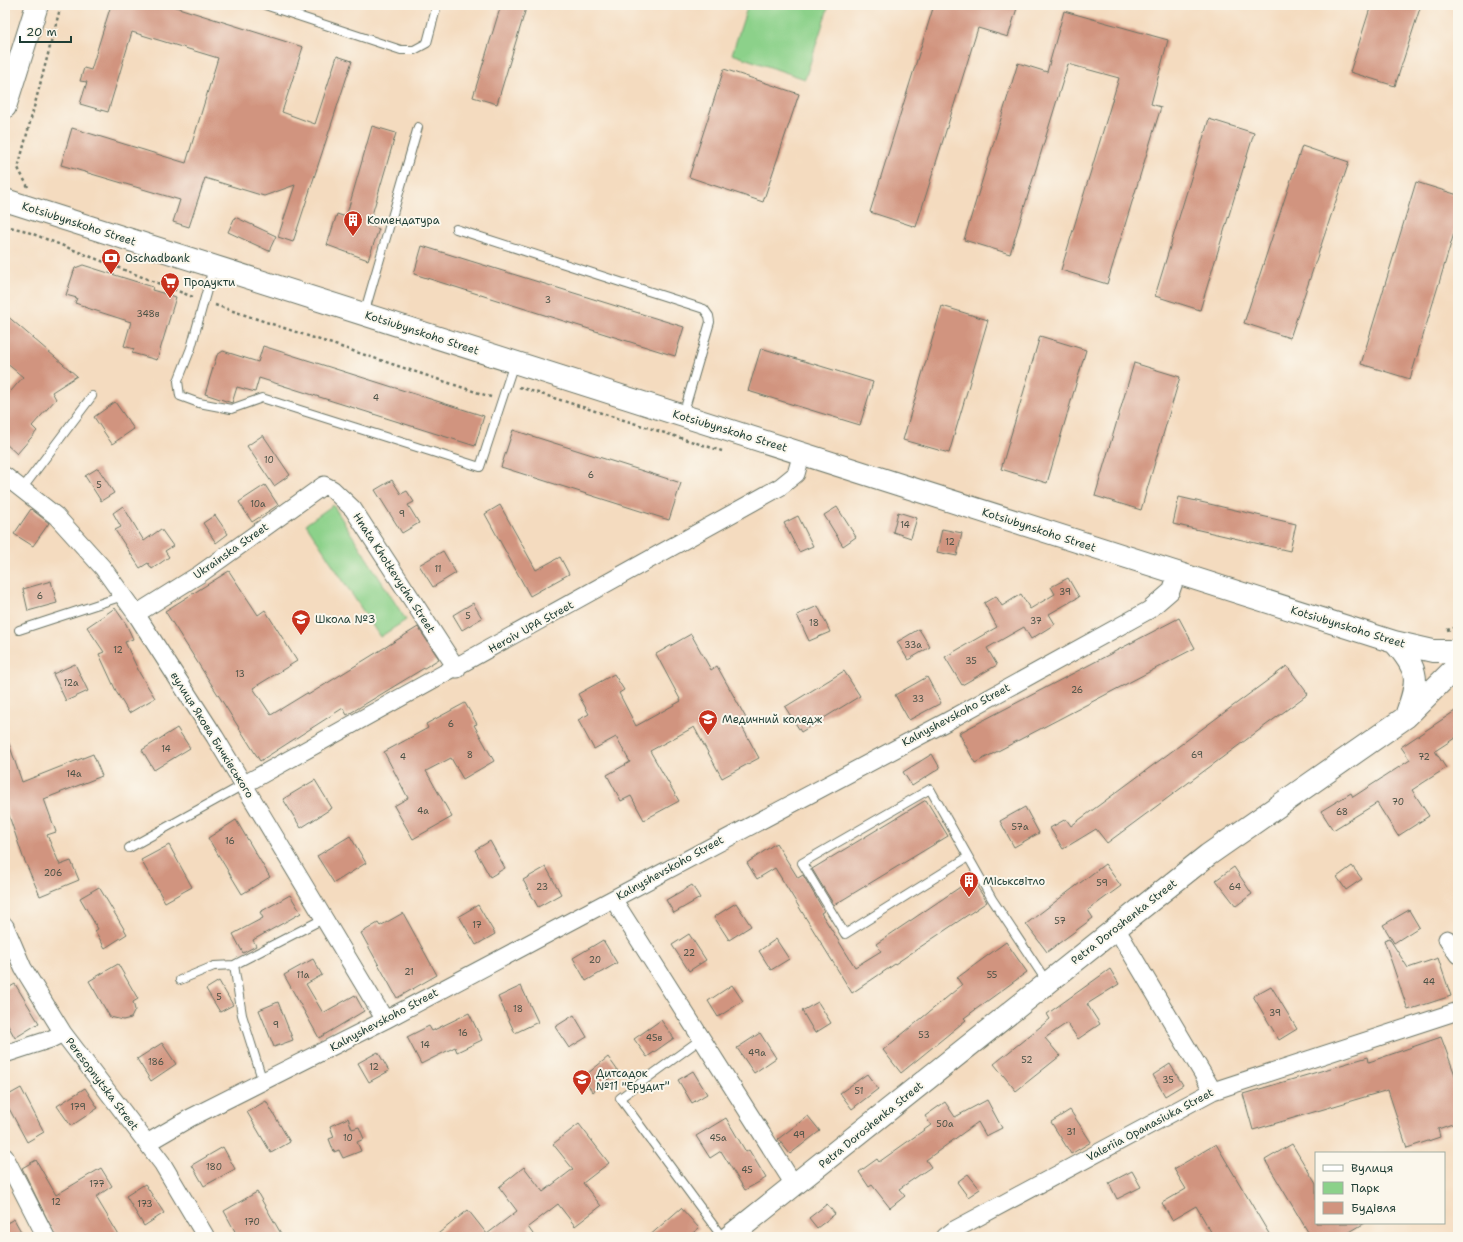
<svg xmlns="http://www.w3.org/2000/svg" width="1463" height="1242" viewBox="0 0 1463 1242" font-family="'Shantell Sans',sans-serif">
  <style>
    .green { fill: #8cd18a; stroke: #56875f }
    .building { fill: #d1947f }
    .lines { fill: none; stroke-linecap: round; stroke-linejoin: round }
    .lane-casing { stroke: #6a7465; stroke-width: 10 }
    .street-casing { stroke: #6a7465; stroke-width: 19 }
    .secondary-casing { stroke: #6a7465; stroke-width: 24 }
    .primary-casing { stroke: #6a7465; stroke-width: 24 }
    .path { stroke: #6a7465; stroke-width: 2.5; stroke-dasharray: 3 3; stroke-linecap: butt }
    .lane { stroke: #fff; stroke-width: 8 }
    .street { stroke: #fff; stroke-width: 17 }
    .secondary { stroke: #fff; stroke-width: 22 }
    .primary { stroke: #fff; stroke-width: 22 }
    .labels { text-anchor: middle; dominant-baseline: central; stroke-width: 4; stroke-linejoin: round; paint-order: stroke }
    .number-label { font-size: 9px; fill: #4c5347 }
    .poi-label { font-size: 11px; fill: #1f3d34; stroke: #fbf7ec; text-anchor: start }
    .street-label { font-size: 11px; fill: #1f3d34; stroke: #fbf7ec }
  </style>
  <rect width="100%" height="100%" fill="#fbf7ec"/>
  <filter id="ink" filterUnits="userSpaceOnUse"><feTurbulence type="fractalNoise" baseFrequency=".025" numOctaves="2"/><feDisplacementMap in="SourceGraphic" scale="8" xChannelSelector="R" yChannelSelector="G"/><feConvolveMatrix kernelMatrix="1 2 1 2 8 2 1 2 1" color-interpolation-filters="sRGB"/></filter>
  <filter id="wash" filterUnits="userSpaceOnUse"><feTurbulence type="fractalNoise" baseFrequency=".012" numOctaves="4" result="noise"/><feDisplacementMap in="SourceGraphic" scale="16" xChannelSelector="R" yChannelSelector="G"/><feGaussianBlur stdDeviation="0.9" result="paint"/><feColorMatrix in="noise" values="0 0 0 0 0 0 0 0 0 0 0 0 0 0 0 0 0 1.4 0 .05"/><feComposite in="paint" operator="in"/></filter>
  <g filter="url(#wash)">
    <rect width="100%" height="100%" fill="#f4dbbf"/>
    <path class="green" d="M748,5H829L805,79L732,54Z
      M333,505L406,620L380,637L306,524Z"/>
    <g id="blocks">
      <path class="building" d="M111,5H169L303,47L282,112L315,124L337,56L352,61L293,242L278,237L295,185L264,196L205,178L189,227L173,222L180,200L61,165L72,128L186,163L218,58L132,32L108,112L80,104L87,82L80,81L84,68L91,70Z
        M501,5H527L497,104L473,97Z
        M934,5H1018L1008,37L978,28L916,227L870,212Z
        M1371,5H1421L1395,86L1350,72Z
        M1064,11L1168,40L1151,104L1161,107L1107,284L1061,270L1119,78L1068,64L1010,254L964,240L1018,63L1047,72Z
        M724,69L799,94L763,202L689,177Z
        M1209,119L1254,133L1200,310L1155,296Z
        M372,126L396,133L369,225L379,229L368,260L327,245L337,214L346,217Z
        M1302,146L1349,162L1290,338L1244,323Z
        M1416,182L1458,195V220L1410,379L1361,364Z
        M235,217L276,236L269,251L228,232Z
        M422,246L684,327L675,356L414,274Z
        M83,265L153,287L152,290L176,297L157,360L132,353L134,349L124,346L131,322L84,307V306L75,303L77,298L66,295L75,268Z
        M942,306L988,320L949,453L903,440Z
        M5,314L77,376L52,392L56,399L32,426L37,431L17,454L5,443V398L23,377L5,362Z
        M1040,336L1086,350L1047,483L1001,469Z
        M263,346L484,416L475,446L259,378L255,392L237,387L232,403L205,394L217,355L223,351L258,362Z
        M761,348L873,382L860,425L748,391Z
        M1134,363L1180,377L1141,510L1095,496Z
        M115,402L134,429L112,444L94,417Z
        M513,430L681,483L669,520L501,467Z
        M263,435L290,475L274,486L247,446Z
        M98,468L114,493L101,501L85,476Z
        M392,480L401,494L407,491L414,502L408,505L419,523L402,533L375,490Z
        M265,485L278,505L252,522L239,502Z
        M1179,497L1296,524L1290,551L1173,524Z
        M500,505L536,570L560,557L569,574L530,596L485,514Z
        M123,506L144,541L161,529L173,546L165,551L169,557L152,569L148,563L140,568L115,530L121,527L113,513Z
        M837,507L856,537L843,546L824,515Z
        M31,509L49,523L33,546L14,534Z
        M898,512L917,518L911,538L893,532Z
        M215,515L228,534L216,543L203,523Z
        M798,516L813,546L799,552L784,523Z
        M942,529L962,533L957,556L937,552Z
        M443,551L456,573L433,587L419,565Z
        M229,571L258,615L265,610L297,661L253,688L271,715L307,693L308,695L418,627L439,659L347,715L343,708L260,761L165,611Z
        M1068,578L1079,597L1049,614L1055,624L1031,639L1024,627L987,648L997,665L962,685L945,657L997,627L984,603L996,596L1002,606L1021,594L1030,609L1055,594L1051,587Z
        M51,581L57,603L28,611L23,589Z
        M473,603L482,618L462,630L453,615Z
        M818,606L830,632L809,641L797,615Z
        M115,608L126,624L133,639L125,642L140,674L155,698L129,713L117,693L99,654L104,652L87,627Z
        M1179,618L1195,648L975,763L959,733Z
        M919,629L930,647L908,660L897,642Z
        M691,634L711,670L717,666L747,720L740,723L759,758L722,778L694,727L650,751L679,801L644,820L631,796L621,801L607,775L630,762L616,737L594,749L578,720L589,714L578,694L614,674L624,690L619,693L636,726L681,701L656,654Z
        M75,664L88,691L66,701L53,674Z
        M1287,666L1308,694L1107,843L1096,829L1063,849L1050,828L1066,819L1071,826Z
        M844,671L860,696L801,732L785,707Z
        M927,677L941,703L909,720L895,695Z
        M465,703L477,724L474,725L494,761L463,779L451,758L426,771L452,817L413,839L394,806L408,798L384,752L428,728L426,724Z
        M1458,709V736L1435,751L1446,768L1412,790L1429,816L1398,836L1377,803L1333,830L1321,811L1351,793L1353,797L1410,760L1401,747Z
        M177,728L190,748L154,770L142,750Z
        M7,738L22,782L93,754L102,776L44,799L56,832L47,835L60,865L71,861L79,880L40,896L23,857L5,804V739Z
        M932,754L940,768L912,786L903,772Z
        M315,780L332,808L301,828L283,799Z
        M926,800L948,836L834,905L812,869Z
        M1025,807L1039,833L1014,847L1000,821Z
        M236,820L270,877L242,894L208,838Z
        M350,836L366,863L334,883L317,856Z
        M490,841L505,868L490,877L475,850Z
        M776,843L798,878L803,875L824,911L821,913L855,967L881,951L876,944L972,879L987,902L852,993L775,868L757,879L747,863Z
        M169,845L192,887L165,902L141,860Z
        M1105,864L1121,886L1088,910L1093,918L1047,952L1026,924Z
        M1352,866L1362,879L1346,890L1337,877Z
        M546,867L561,894L538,907L523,880Z
        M1234,867L1252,894L1236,906L1216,880Z
        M692,885L700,898L674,913L666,900Z
        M99,887L127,934L105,948L95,931L98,929L80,898Z
        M290,895L301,913L253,940L256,946L243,953L233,934L263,918L260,912Z
        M736,903L751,926L729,940L714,917Z
        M478,905L495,934L476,945L459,916Z
        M1409,910L1419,927L1394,943L1383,925Z
        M403,913L437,975L397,998L361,933L378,923L380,926Z
        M689,934L706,960L689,971L672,945Z
        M1389,938L1408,968L1438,958L1451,996L1408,1010L1384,940Z
        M776,939L789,959L771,970L759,951Z
        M603,940L617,963L586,981L573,958Z
        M1006,942L1027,972L964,1018L966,1020L901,1073L883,1050L962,985L957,978Z
        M313,959L322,975L306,984L323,1013L355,995L364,1011L319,1038L284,975Z
        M118,964L138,999L133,1002L135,1010L131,1018L123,1020L110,1017L89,981Z
        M1110,969L1119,984L1087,1004L1100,1024L1078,1039L1067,1023L1045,1038L1060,1056L1016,1091L994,1064L1050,1019L1047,1014Z
        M219,981L233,1005L220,1012L206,989Z
        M15,984L39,1023L15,1038L5,1020V990Z
        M732,985L743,1001L718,1017L708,1001Z
        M521,986L538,1022L515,1033L498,997Z
        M1271,986L1297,1029L1279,1040L1253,996Z
        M278,1002L293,1040L274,1047L259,1010Z
        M818,1002L831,1023L815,1033L802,1011Z
        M469,1013L482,1040L457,1052L455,1047L421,1064L407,1037L429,1026L432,1031Z
        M574,1015L587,1037L569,1048L555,1027Z
        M661,1020L674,1038L647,1057L634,1039Z
        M760,1033L776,1058L754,1073L737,1048Z
        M1441,1037L1458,1083V1122L1438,1129L1440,1137L1407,1148L1388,1090L1253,1130L1243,1094L1368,1057L1369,1062Z
        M162,1043L176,1064L151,1081L137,1059Z
        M378,1052L389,1071L369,1082L358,1063Z
        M608,1057L618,1071L593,1092L582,1078Z
        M1170,1064L1183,1085L1165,1096L1153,1075Z
        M693,1071L707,1094L692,1103L678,1080Z
        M867,1074L878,1089L852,1109L840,1093Z
        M21,1088L44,1132L27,1142L5,1101V1097Z
        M85,1088L98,1108L71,1126L57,1106Z
        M987,1100L1002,1128L986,1136L978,1122L926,1160L931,1167L899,1189L905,1196L890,1208L872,1185L869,1187L859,1172L877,1159L879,1162L931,1125L925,1116L945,1102L955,1117Z
        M266,1101L290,1142L271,1153L247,1112Z
        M1070,1110L1091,1142L1071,1154L1051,1122Z
        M808,1116L820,1131L790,1154L778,1139Z
        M348,1118L352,1129L359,1127L364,1139L357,1142L361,1151L343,1158L339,1150L334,1152L329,1139L334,1137L330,1126Z
        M726,1118L746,1152L749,1150L766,1178L745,1190L721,1151L710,1158L696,1136Z
        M579,1124L609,1163L583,1183L601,1206L575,1226L558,1204L528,1227L535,1237H434L468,1210L487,1234L517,1211L499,1187L524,1167L543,1192L573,1169L553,1144Z
        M1216,1144L1271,1237H1214L1196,1206L1172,1220L1162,1203L1186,1189L1174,1169Z
        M1292,1144L1316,1184V1223H1365L1341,1237H1311L1265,1160Z
        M223,1147L235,1169L204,1186L192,1165Z
        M36,1160L56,1195L101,1168L112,1186L96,1197L120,1237H56L22,1168Z
        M1132,1171L1141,1187L1117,1199L1109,1183Z
        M968,1174L980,1189L968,1197L957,1182Z
        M145,1184L164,1213L144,1226L126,1196Z
        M257,1192L283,1237H238L224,1211Z
        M827,1204L835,1214L817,1228L809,1218Z
        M681,1208L699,1228L688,1237H648Z
        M14,1219L24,1237H5V1224Z"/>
    </g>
  </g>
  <g filter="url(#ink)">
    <use href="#blocks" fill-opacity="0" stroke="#6a7465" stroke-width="1"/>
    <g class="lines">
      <defs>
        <path id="lane" d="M265,5L401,50H414L427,43L437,5
          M456,229L704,309L709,316L710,322L683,415
          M213,268L191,348L178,381L180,396L199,403L231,409L262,398L480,467L514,363
          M364,314L418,127
          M22,489L92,396
          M19,630L123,596
          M129,848L243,785
          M968,857L845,934L802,863L930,789L992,899L1047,982
          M234,965L323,919
          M180,980L214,966L234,965L242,1015L263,1082
          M701,1039L620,1098L722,1237"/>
        <path id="street" d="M5,476L56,516L103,568L136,614L215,737L385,1020
          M136,614L200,574L324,485L332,489L353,509L457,669
          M243,785L780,487L796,474L802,453
          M613,899L795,1186
          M5,926L23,968L63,1033L162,1163L206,1237
          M1116,928L1213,1091
          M1447,939L1458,955
          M5,1054L51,1039L63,1033
          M147,1143L190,1118L385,1020L613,899L946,722L1149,610L1171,591L1177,574
          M5,1157L46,1237
          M945,1237L954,1230L1213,1091L1458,1011"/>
        <path id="secondary" d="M5,200L1394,642L1433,651H1458
          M1394,642C1420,671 1419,680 1406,716
          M729,1237L1208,855L1406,717L1458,665"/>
        <path id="primary" d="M5,107L37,5"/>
      </defs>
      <use href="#lane" class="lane-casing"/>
      <use href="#street" class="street-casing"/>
      <use href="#secondary" class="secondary-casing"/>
      <use href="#primary" class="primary-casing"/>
      <path class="path" d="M28,187L18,168L61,5
        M5,226L23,230L193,297
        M215,305L491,397
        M519,387L722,451
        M1447,630L1458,627"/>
      <use href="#lane" class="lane"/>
      <use href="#street" class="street"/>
      <use href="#secondary" class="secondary"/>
      <use href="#primary" class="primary"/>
    </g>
  </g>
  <defs>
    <symbol id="building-pin" viewBox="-11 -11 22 30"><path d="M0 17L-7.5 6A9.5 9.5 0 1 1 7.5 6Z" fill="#c8321e" stroke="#fbf7ec"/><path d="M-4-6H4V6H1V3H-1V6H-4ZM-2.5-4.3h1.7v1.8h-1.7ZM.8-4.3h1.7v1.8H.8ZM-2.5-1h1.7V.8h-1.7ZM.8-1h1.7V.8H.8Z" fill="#fff"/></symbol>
    <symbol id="bank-pin" viewBox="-11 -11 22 30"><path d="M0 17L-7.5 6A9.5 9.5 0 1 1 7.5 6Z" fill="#c8321e" stroke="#fbf7ec"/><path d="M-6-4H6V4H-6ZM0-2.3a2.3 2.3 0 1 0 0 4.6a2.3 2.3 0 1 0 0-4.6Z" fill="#fff"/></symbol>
    <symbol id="supermarket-pin" viewBox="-11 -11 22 30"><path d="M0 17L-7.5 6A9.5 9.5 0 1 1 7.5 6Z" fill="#c8321e" stroke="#fbf7ec"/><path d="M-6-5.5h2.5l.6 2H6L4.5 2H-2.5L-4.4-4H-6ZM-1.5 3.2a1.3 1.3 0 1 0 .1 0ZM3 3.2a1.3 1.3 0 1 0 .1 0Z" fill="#fff"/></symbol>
    <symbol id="school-pin" viewBox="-11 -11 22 30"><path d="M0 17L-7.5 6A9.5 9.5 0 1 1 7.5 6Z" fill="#c8321e" stroke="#fbf7ec"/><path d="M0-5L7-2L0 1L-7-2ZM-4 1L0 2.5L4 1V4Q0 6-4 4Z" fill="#fff"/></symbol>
    <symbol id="university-pin" viewBox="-11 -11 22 30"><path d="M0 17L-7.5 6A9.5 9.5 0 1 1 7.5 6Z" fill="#c8321e" stroke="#fbf7ec"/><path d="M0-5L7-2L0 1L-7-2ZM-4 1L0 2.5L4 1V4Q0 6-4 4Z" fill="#fff"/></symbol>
  </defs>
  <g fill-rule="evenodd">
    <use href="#building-pin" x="342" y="209" width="22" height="30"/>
    <use href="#bank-pin" x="100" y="247" width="22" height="30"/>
    <use href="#supermarket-pin" x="159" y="271" width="22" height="30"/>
    <use href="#school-pin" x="290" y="608" width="22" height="30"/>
    <use href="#university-pin" x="697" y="708" width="22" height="30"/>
    <use href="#building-pin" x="958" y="870" width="22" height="30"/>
    <use href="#school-pin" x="571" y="1068" width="22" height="30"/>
  </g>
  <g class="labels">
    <g class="number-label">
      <text x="548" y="300">3</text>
      <text x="148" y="314">348в</text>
      <text x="376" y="398">4</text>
      <text x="269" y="460">10</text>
      <text x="591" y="475">6</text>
      <text x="99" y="485">5</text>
      <text x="258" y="504">10а</text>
      <text x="402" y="514">9</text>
      <text x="905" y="525">14</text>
      <text x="950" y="542">12</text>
      <text x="438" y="569">11</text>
      <text x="1065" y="592">39</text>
      <text x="40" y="596">6</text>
      <text x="468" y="616">5</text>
      <text x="1036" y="621">37</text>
      <text x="814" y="623">18</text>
      <text x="913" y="645">33а</text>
      <text x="118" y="650">12</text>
      <text x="971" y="661">35</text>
      <text x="240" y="674">13</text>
      <text x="71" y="683">12а</text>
      <text x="1077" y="690">26</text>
      <text x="918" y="699">33</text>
      <text x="451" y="724">6</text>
      <text x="166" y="749">14</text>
      <text x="470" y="755">8</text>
      <text x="1197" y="755">69</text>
      <text x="403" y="757">4</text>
      <text x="1424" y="757">72</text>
      <text x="74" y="774">14а</text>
      <text x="1398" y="802">70</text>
      <text x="423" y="811">4а</text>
      <text x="1342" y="812">68</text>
      <text x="1020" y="827">57а</text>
      <text x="230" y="841">16</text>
      <text x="53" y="873">206</text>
      <text x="1102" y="883">59</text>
      <text x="542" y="887">23</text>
      <text x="1235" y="887">64</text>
      <text x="1060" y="921">57</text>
      <text x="477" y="925">17</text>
      <text x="689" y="953">22</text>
      <text x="595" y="960">20</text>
      <text x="409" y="972">21</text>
      <text x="303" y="975">11а</text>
      <text x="992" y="975">55</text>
      <text x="1429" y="982">44</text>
      <text x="219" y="997">5</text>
      <text x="518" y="1009">18</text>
      <text x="1275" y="1013">39</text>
      <text x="276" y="1025">9</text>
      <text x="463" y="1033">16</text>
      <text x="924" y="1035">53</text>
      <text x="654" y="1038">45в</text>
      <text x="425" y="1045">14</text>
      <text x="757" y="1053">49а</text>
      <text x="1027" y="1060">52</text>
      <text x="156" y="1062">186</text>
      <text x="374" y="1067">12</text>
      <text x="1168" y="1080">35</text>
      <text x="859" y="1091">51</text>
      <text x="78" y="1107">179</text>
      <text x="945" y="1124">50а</text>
      <text x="1071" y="1132">31</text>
      <text x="799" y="1135">49</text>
      <text x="348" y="1138">10</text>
      <text x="718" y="1138">45а</text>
      <text x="214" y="1167">180</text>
      <text x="747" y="1170">45</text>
      <text x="97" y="1184">177</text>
      <text x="56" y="1202">12</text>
      <text x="145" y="1204">173</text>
      <text x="252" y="1222">170</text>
    </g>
    <g class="poi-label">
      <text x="367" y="220">Комендатура</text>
      <text x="125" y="258">Oschadbank</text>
      <text x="184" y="282">Продукти</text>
      <text x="315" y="619">Школа №3</text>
      <text x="722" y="719">Медичний коледж</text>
      <text x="983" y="881">Міськсвітло</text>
      <text x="596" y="1073">Дитсадок<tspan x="596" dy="13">№11 "Ерудит"</tspan></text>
    </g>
    <g class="street-label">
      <text transform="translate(79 224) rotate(18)">Kotsiubynskoho Street</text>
      <text transform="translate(422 333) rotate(18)">Kotsiubynskoho Street</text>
      <text transform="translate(730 431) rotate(17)">Kotsiubynskoho Street</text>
      <text transform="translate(1039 530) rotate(18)">Kotsiubynskoho Street</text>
      <text transform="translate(231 551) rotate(-35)">Ukrainska Street</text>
      <text transform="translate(394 573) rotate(57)">Hnata Khotkevycha Street</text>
      <text transform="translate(531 627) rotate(-29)">Heroiv UPA Street</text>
      <text transform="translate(1348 627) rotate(17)">Kotsiubynskoho Street</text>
      <text transform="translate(956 715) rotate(-28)">Kalnyshevskoho Street</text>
      <text transform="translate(212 735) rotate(58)">вулиця Якова Бичківського</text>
      <text transform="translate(670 868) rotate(-29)">Kalnyshevskoho Street</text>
      <text transform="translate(1124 922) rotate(-38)">Petra Doroshenka Street</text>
      <text transform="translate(384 1020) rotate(-28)">Kalnyshevskoho Street</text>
      <text transform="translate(102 1084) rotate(53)">Peresopnytska Street</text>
      <text transform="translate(871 1125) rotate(-39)">Petra Doroshenka Street</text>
      <text transform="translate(1150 1125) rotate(-28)">Valeriia Opanasiuka Street</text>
    </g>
  </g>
  <rect width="1463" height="1242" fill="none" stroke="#fbf7ec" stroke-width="20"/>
  <rect x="1315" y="1152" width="130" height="72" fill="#fbf7ec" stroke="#a3ada2"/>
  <rect x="1323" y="1165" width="20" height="6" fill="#ffffff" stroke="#a3ada2"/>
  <text x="1351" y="1172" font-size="12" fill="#1f3d34">Вулиця</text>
  <rect x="1323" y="1182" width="20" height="12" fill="#8cd18a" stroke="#a3ada2"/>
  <text x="1351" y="1192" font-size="12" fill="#1f3d34">Парк</text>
  <rect x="1323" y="1202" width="20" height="12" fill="#d1947f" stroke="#a3ada2"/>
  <text x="1351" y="1212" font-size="12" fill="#1f3d34">Будівля</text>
  <path d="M20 36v6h51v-6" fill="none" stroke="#1f3d34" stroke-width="2"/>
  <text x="26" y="36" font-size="12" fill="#1f3d34" stroke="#fbf7ec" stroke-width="3" paint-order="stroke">20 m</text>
</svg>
